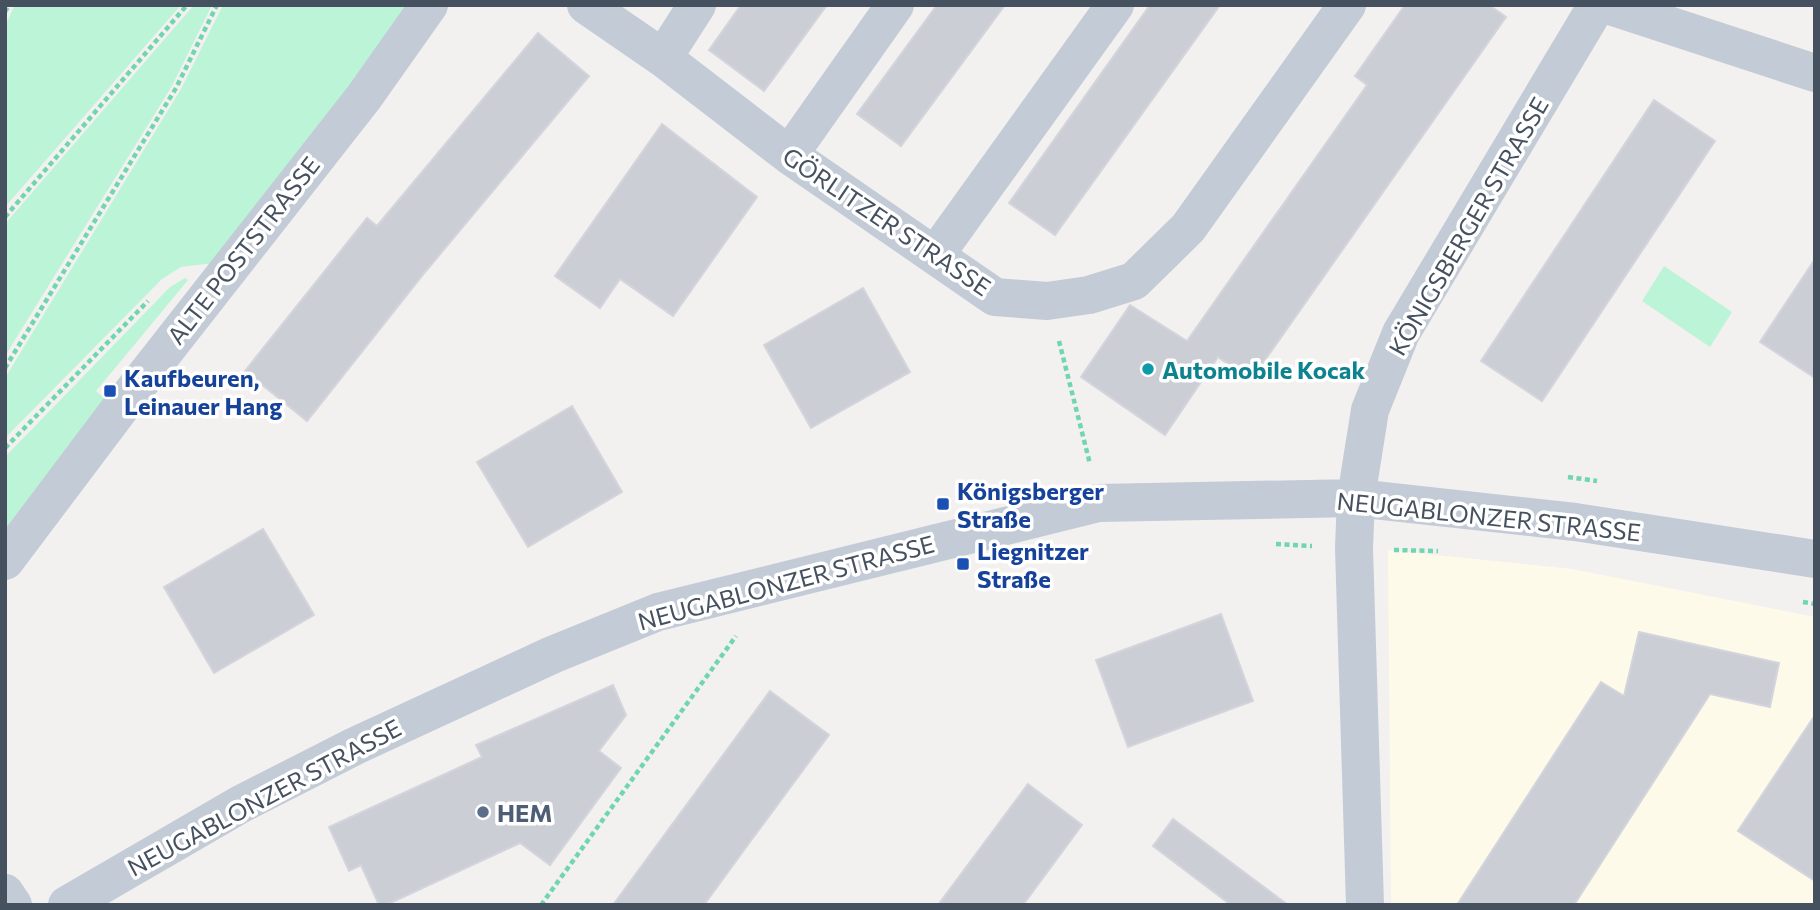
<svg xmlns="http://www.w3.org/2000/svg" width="1820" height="910" viewBox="0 0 1820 910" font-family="Commissioner,sans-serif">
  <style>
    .commercial { fill: #fefae9 }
    .green { fill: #bbf4d7 }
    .building { fill: #ccced6; stroke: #d4d5dc; stroke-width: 2 }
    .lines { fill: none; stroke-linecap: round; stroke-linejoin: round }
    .path { stroke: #6fd6af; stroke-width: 4.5; stroke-dasharray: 5 3.5; stroke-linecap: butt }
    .minor { stroke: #c3cbd6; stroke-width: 38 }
    .culture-dot { fill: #0f9aa8; stroke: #fff; stroke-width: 2.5 }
    .transit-dot { fill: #1a4fb4; stroke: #fff; stroke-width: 2.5 }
    .service-dot { fill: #5c6f8a; stroke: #fff; stroke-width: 2.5 }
    .labels { text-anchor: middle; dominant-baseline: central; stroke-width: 7; stroke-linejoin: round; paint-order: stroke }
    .street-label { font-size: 24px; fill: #465160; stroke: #fff }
    .culture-label { font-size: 24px; font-weight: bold; fill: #0d838f; stroke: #fff; text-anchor: start }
    .transit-label { font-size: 24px; font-weight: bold; fill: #164399; stroke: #fff; text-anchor: start }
    .service-label { font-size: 24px; font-weight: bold; fill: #4e5e75; stroke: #fff; text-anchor: start }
  </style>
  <rect width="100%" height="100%" fill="#f3f0f0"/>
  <path class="commercial" d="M1388,550L1572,569L1815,617V905H1391Z"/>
  <path class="green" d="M15,5H181L5,207V26Z
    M194,5H212L172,86L5,356V224Z
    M223,5H413L213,263L181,267L162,279L5,438V378L181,89Z
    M1664,266L1732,312L1710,347L1642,301Z
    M185,278L188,280L96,391L105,399L5,538V457L170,287Z"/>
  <path class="building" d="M741,5H827L764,91L709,50Z
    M937,5H1005L901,146L857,114Z
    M1150,5H1220L1055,235L1009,203Z
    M1405,5H1489L1506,17L1251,380L1218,357L1165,435L1081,377L1130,305L1187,341L1367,85L1355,76Z
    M538,33L589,76L426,271L307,421L245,371L367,218L377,226Z
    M1654,100L1715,141L1542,401L1481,361Z
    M662,124L757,197L673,316L620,279L600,308L555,276Z
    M1815,259V378L1760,342Z
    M863,288L910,372L811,428L764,345Z
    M572,406L622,492L528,547L477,462Z
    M263,529L314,615L214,673L164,587Z
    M1221,614L1253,701L1128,747L1096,660Z
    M1639,632L1779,663L1770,707L1710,694L1574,905H1457L1601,682L1624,696Z
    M613,685L626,715L599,751L621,768L550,865L520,843L386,905H379L361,865L349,871L329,827L482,757L476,745Z
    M770,691L829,735L750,842L704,905H613Z
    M1815,715V881L1738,831Z
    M1028,784L1082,825L1023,905H938Z
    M1173,819L1288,905H1231L1153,846Z"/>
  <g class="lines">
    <path class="path" d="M5,12L9,5
      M5,217L187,5
      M1059,341L1090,464
      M5,368L176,88L217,5
      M5,448L148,301
      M1568,477L1597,481
      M1276,544L1312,546
      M1394,550L1438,551
      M1803,602L1815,604
      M541,905L736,636"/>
    <path class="minor" d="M586,5L663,58L789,155L995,297L1047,301L1089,295L1134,281L1188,228L1347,5
      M1607,5L1815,73
      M663,58L697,5
      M789,155L895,5
      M936,254L1115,5
      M5,561L124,403L364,97L429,5
      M5,893L13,905
      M67,905L241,804L355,746L552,655L658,612L1098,503L1356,498L1575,522L1815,559
      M1365,905L1354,548L1356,498L1370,410L1401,333L1597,5"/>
  </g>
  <circle class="culture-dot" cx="1148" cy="369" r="7"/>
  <g class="transit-dot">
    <rect x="103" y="384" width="14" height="14" rx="3.5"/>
    <rect x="936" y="497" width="14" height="14" rx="3.5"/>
    <rect x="956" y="557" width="14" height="14" rx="3.5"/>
  </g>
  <circle class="service-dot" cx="483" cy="812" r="7"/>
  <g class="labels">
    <g class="street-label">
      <text transform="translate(887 221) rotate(34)">GÖRLITZER STRASSE</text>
      <text transform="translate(1468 226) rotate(-60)">KÖNIGSBERGER STRASSE</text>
      <text transform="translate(243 250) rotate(-52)">ALTE POSTSTRASSE</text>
      <text transform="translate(1489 516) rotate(6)">NEUGABLONZER STRASSE</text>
      <text transform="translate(786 582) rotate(-15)">NEUGABLONZER STRASSE</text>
      <text transform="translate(264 797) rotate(-28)">NEUGABLONZER STRASSE</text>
    </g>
    <g class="culture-label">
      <text x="1162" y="369">Automobile Kocak</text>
    </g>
    <g class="transit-label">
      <text x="124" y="377">Kaufbeuren,<tspan x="124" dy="28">Leinauer Hang</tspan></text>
      <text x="957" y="490">Königsberger<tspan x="957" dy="28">Straße</tspan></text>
      <text x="977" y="550">Liegnitzer<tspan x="977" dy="28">Straße</tspan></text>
    </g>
    <g class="service-label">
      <text x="497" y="812">HEM</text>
    </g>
  </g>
  <rect width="1820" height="910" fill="none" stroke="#465160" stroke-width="14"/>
</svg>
